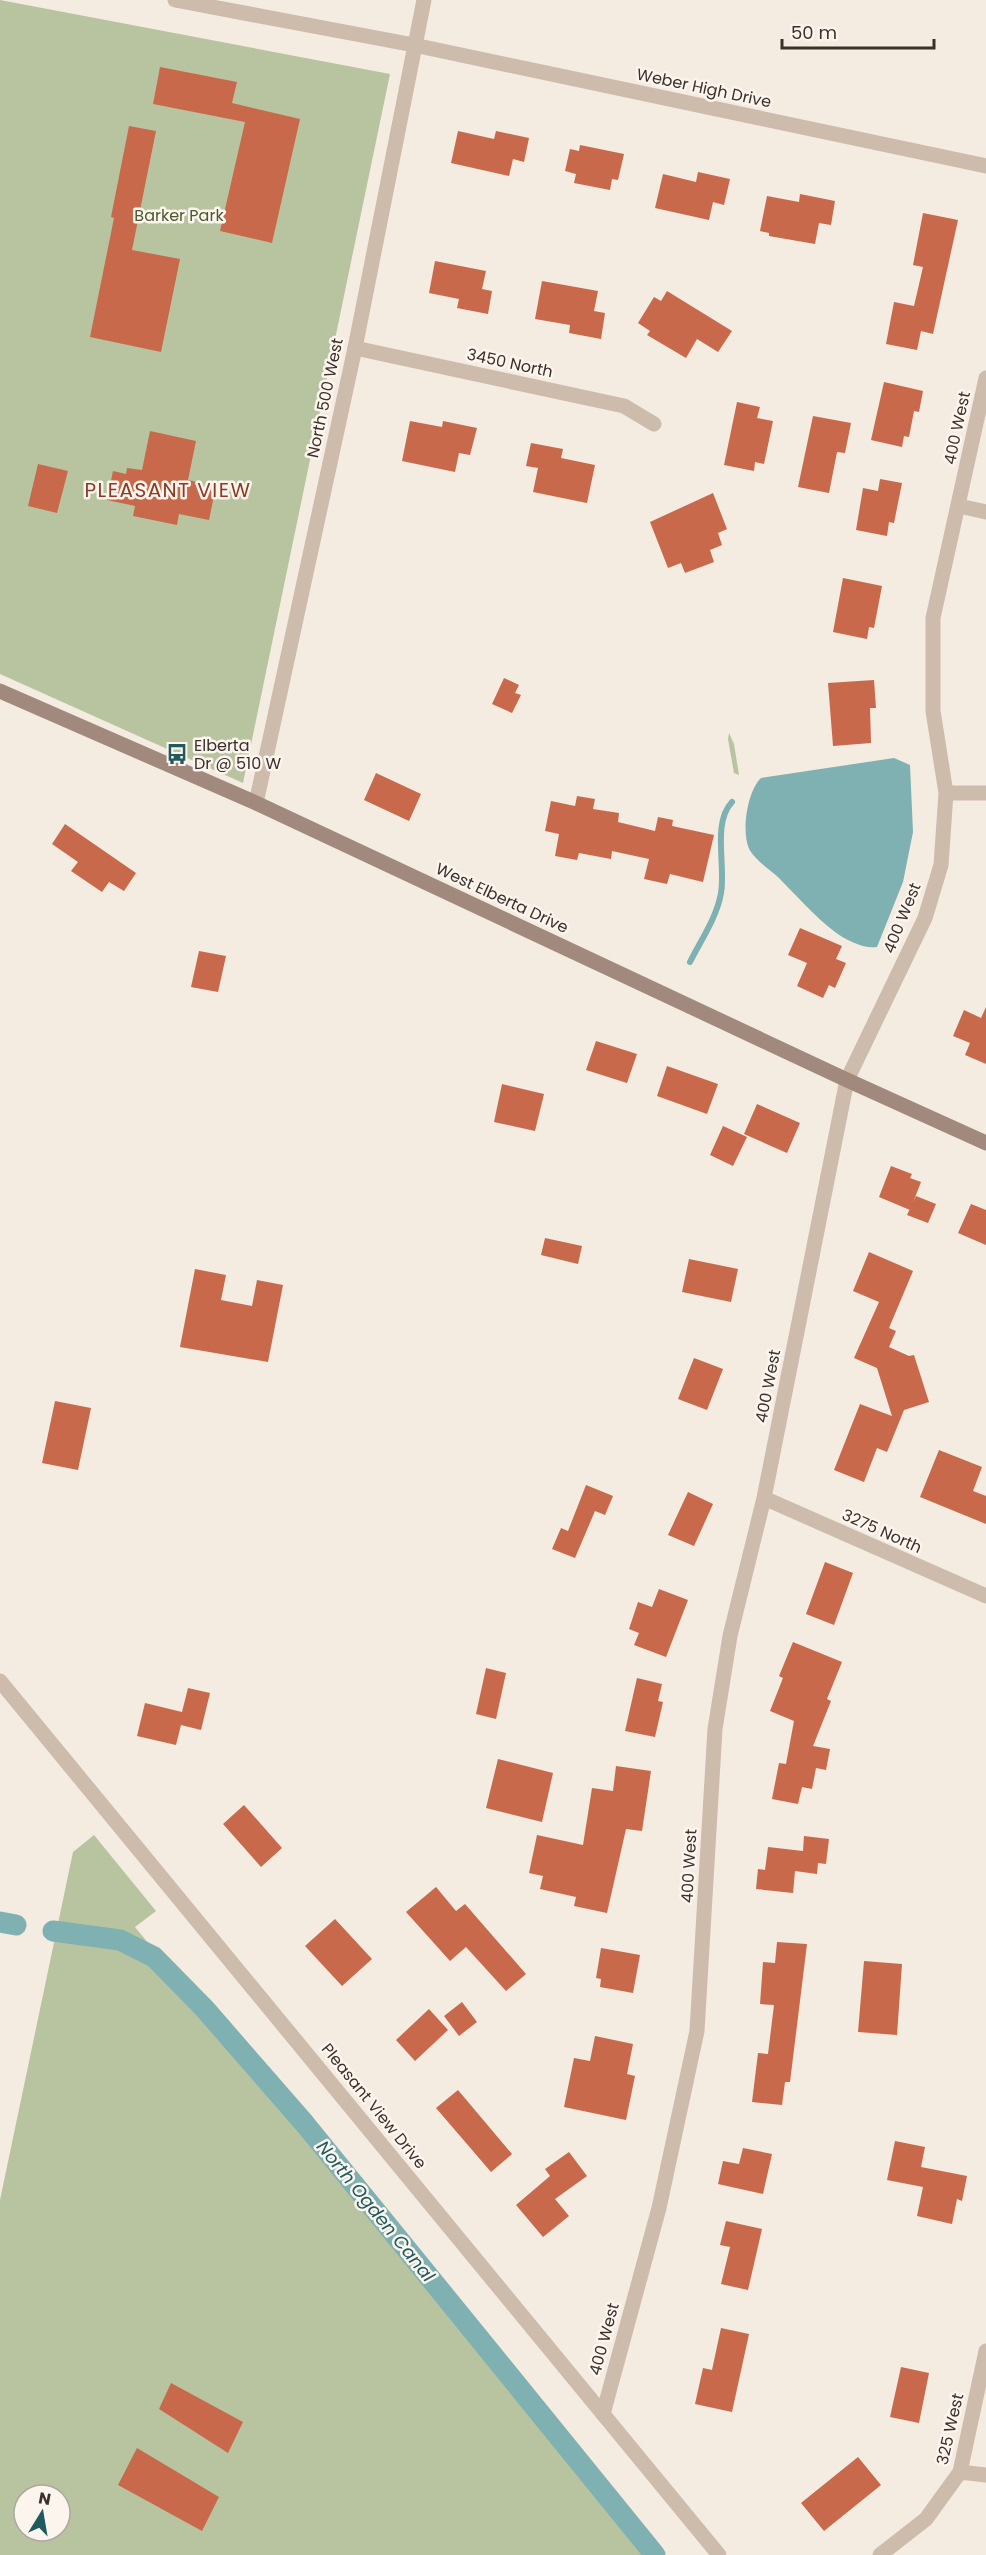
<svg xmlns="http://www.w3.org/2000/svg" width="986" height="2555" viewBox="0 0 986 2555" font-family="Poppins,sans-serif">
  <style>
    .green { fill: #b8c4a0; fill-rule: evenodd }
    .water { fill: #7fb0b2 }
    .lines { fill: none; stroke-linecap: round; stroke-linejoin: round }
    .stream { stroke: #7fb0b2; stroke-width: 6 }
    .canal { stroke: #7fb0b2; stroke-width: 21 }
    .building { fill: #c8694b }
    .minor { stroke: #cdbbac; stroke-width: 15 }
    .tertiary { stroke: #cdbbac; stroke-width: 15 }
    .secondary { stroke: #a18a7d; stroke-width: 15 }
    .labels { text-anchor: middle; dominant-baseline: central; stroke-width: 5; stroke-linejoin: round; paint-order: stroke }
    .street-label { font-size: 16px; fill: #3b302b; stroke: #fbf5ee }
    .park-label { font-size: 16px; fill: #4a5a2e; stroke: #fbf5ee }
    .poi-label { font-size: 16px; fill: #3b302b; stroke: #fbf5ee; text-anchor: start }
    .water-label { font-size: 18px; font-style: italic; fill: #1f5a5e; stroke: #fbf5ee }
    .quarter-label { font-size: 20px; letter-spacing: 1.5px; fill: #8c3b22; stroke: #fbf5ee }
  </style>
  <rect width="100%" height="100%" fill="#f4ebe1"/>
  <path class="green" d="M0,0L390,74L243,783L0,674Z
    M729,733L734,744L739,775L734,773L728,739Z
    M94,1835L156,1911L135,1927L650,2555H0V2200L73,1852ZM24,2495H60V2531H24Z"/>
  <path class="water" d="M894,758L910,765L913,832L903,882L877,947C863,949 846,940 835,932C814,916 796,895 778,877C769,869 757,861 751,852C740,836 747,791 761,778Z"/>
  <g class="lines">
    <path class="stream" d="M690,962C701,940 717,917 721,893C726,866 712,823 732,802"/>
    <path class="canal" d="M0,1922L16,1925
      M53,1931L120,1940L154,1957L204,2008L305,2124L655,2555"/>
  </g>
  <path class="building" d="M160,67L237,82L232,103L300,119L272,243L220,231L245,122L153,104Z
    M129,126L156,131L132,250L180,259L161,352L90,337L114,218L111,217Z
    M458,131L494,139L496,131L529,138L524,162L513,159L509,176L451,163Z
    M580,145L624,154L618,180L612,179L610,190L574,183L576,174L565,171L570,149L579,151Z
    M698,172L730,179L724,205L713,202L709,220L655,208L663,174L696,182Z
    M800,194L835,201L831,225L819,223L815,244L769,236V233L760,231L767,196L799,202Z
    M923,213L958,220L933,334L921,331L917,350L886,344L894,302L914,306L923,267L913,265Z
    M435,261L486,271L482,289L492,291L488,314L457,308L459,299L429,293Z
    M542,281L598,291L594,311L605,313L601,339L569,333L570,325L535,319Z
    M667,291L732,331L718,352L697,339L686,358L647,335L650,331L638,323L654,297L661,301Z
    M884,382L923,391L919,412L914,411L909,437L904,436L902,447L871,440Z
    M737,402L760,407L757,418L773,421L764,464L755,462L754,471L724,465Z
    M813,416L851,423L845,453L837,452L829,493L798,487Z
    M410,421L442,427L443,421L477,428L470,455L459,453L455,472L402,461Z
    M150,431L196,441L188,480L202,483L201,488L215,491L209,520L179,514L177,525L133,516L135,506L107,500L113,471L126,474L127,468L142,470Z
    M531,443L563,449L561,458L595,465L587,503L533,492L538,468L526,466Z
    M38,464L68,471L57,513L28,506Z
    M880,479L902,483L894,523L889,522L887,536L856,530L863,488L878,491Z
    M713,493L727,529L718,533L722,545L710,550L714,562L685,573L681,563L668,568L650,522Z
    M843,578L882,586L874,628L869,627L867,639L833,632Z
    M504,678L519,685L515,693L521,695L512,713L492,704Z
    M874,680L876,708H870L871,743L833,746L828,683Z
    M376,773L421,794L409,821L364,800Z
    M577,796L595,799L593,809L619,813L618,822L655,831L658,817L673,820L672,826L714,835L703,882L670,874L667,884L644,879L649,859L612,851L611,859L579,853L577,860L555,856L559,834L545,831L551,801L575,806Z
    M65,824L136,873L124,891L109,882L102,892L71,871L78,862L52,844Z
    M800,928L842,946L836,959L846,963L835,988L829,985L823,998L797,986L807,963L788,955Z
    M199,951L226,956L218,992L191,987Z
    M986,1007V1064L965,1055L970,1043L953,1036L964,1010L981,1018Z
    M596,1041L637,1054L627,1083L586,1070Z
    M667,1066L718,1084L707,1114L657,1096Z
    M502,1084L544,1094L535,1131L494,1122Z
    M757,1104L800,1123L787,1153L744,1134Z
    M723,1126L747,1137L733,1166L710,1155Z
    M891,1166L912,1174L910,1178L921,1182L910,1210L879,1197Z
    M916,1196L936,1204L928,1223L907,1215Z
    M971,1204L986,1210V1245L958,1233Z
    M545,1238L582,1246L578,1264L541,1255Z
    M869,1252L913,1271L889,1328L896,1331L889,1347L909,1356L914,1355L929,1402L904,1410L887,1452L877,1448L864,1482L834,1470L860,1404L892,1416L877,1368L854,1358L879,1302L853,1291Z
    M689,1259L738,1269L731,1302L682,1292Z
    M195,1269L226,1275L221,1300L252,1306L257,1280L283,1285L268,1362L180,1347Z
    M694,1358L723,1369L707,1410L678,1399Z
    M55,1401L91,1408L78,1470L42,1463Z
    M939,1450L982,1467L973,1491L986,1496V1524L920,1497Z
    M586,1485L613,1496L605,1515L595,1511L575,1558L552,1549L561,1528L568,1531Z
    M688,1492L713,1504L694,1546L668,1535Z
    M825,1562L853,1573L834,1625L806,1614Z
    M659,1589L688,1600L666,1657L634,1645L639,1633L629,1629L638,1602L652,1607Z
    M793,1642L842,1662L827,1699L831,1701L813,1746L830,1749L826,1770L816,1768L812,1789L802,1787L798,1804L772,1799L779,1763L786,1764L794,1721L770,1711L783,1678L779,1676Z
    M486,1668L506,1673L496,1719L476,1714Z
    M637,1678L662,1684L658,1701L663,1702L655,1737L625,1731Z
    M188,1688L210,1693L201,1730L181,1725L176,1745L137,1736L145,1703L182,1712Z
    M498,1759L553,1773L542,1822L486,1808Z
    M616,1766L651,1771L642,1831L626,1829L607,1913L574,1906L576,1897L540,1889L543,1876L529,1873L537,1835L583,1845L592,1788L613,1791Z
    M244,1805L282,1848L261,1867L223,1824Z
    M804,1836L829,1839L826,1864L818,1863L817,1874L795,1871L793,1893L756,1889L758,1869L765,1870L768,1847L803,1851Z
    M436,1887L456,1911L465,1904L526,1974L506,1991L466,1947L450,1961L406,1912Z
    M335,1919L372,1959L342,1986L305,1946Z
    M777,1942L807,1944L790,2082H785L782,2105L752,2102L758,2053L768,2054L774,2005L760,2004L763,1962L775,1963Z
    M601,1948L640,1955L633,1993L600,1987L601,1979L596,1978Z
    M864,1961L902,1964L897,2035L858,2032Z
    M462,2002L477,2022L459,2036L444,2016Z
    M429,2009L448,2030L415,2061L396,2040Z
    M595,2036L633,2044L627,2074L635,2076L626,2120L564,2107L574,2058L590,2061Z
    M458,2090L512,2154L491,2172L436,2108Z
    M895,2141L925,2147L921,2167L967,2176L962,2201L957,2199L952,2224L917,2216L923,2187L887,2180Z
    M743,2148L772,2154L763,2194L718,2184L723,2161L739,2164Z
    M569,2152L587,2176L555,2199L569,2216L543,2237L516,2205L550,2176L545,2169Z
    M726,2221L762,2229L748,2290L721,2284L730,2247L720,2245Z
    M721,2328L749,2334L732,2412L695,2404L703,2368L712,2370Z
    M901,2367L929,2373L919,2423L890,2417Z
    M171,2383L243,2422L228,2453L159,2409Z
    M137,2448L219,2497L202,2531L118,2485Z
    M858,2457L881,2485L824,2531L801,2503Z"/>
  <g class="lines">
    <path class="minor" d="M355,348L624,406L654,424
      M959,506L986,512
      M946,793H986
      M764,1498L986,1596
      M603,2414L659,2208L697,2031L715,1729L730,1636L764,1498L847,1080L925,918L941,865L946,793L933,711V618L986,378
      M960,2472L986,2475
      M880,2555L926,2519L960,2472L986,2351"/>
    <path class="tertiary" d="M175,0L414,45L986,166
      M256,803L355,348L424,0
      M0,1681L719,2555"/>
    <path class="secondary" d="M0,691L256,803L847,1080L986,1143"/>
  </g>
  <defs>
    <symbol id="bus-bare" viewBox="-9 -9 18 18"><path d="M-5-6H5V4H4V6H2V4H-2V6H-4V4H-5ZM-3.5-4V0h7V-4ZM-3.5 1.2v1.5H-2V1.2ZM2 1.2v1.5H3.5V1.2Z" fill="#1f5a5e" stroke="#fbf5ee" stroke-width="2.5" paint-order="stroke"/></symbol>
  </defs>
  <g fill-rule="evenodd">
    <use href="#bus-bare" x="162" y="739" width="30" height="30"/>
  </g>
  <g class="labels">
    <g class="street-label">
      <text transform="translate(704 88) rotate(12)">Weber High Drive</text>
      <text transform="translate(510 363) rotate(12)">3450 North</text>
      <text transform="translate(325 398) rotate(-78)">North 500 West</text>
      <text transform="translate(957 428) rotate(-78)">400 West</text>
      <text transform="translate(502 898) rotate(25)">West Elberta Drive</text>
      <text transform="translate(902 918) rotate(-68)">400 West</text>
      <text transform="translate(768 1386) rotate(-79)">400 West</text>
      <text transform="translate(882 1531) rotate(24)">3275 North</text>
      <text transform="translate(689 1866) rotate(-87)">400 West</text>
      <text transform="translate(374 2106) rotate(51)">Pleasant View Drive</text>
      <text transform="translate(604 2339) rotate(-75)">400 West</text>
      <text transform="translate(950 2429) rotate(-77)">325 West</text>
    </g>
    <g class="park-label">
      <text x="179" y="215">Barker Park</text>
    </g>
    <g class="poi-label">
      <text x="194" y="745">Elberta<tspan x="194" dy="18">Dr @ 510 W</tspan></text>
    </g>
    <g class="water-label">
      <text transform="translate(376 2211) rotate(51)">North Ogden Canal</text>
    </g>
    <g class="quarter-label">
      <text x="168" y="490">PLEASANT VIEW</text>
    </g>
  </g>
  <g transform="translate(42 2513) rotate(11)"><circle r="28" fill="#fbf5ee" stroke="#aea6a0" stroke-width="1.5"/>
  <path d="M0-4.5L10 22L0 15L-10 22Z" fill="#1f5a5e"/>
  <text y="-9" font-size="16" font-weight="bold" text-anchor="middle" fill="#3b302b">N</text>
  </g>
  <path d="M782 39v9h152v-9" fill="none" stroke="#3b302b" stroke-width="3"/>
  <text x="791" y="39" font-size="18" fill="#3b302b" stroke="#fbf5ee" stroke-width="4.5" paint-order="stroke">50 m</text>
</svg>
